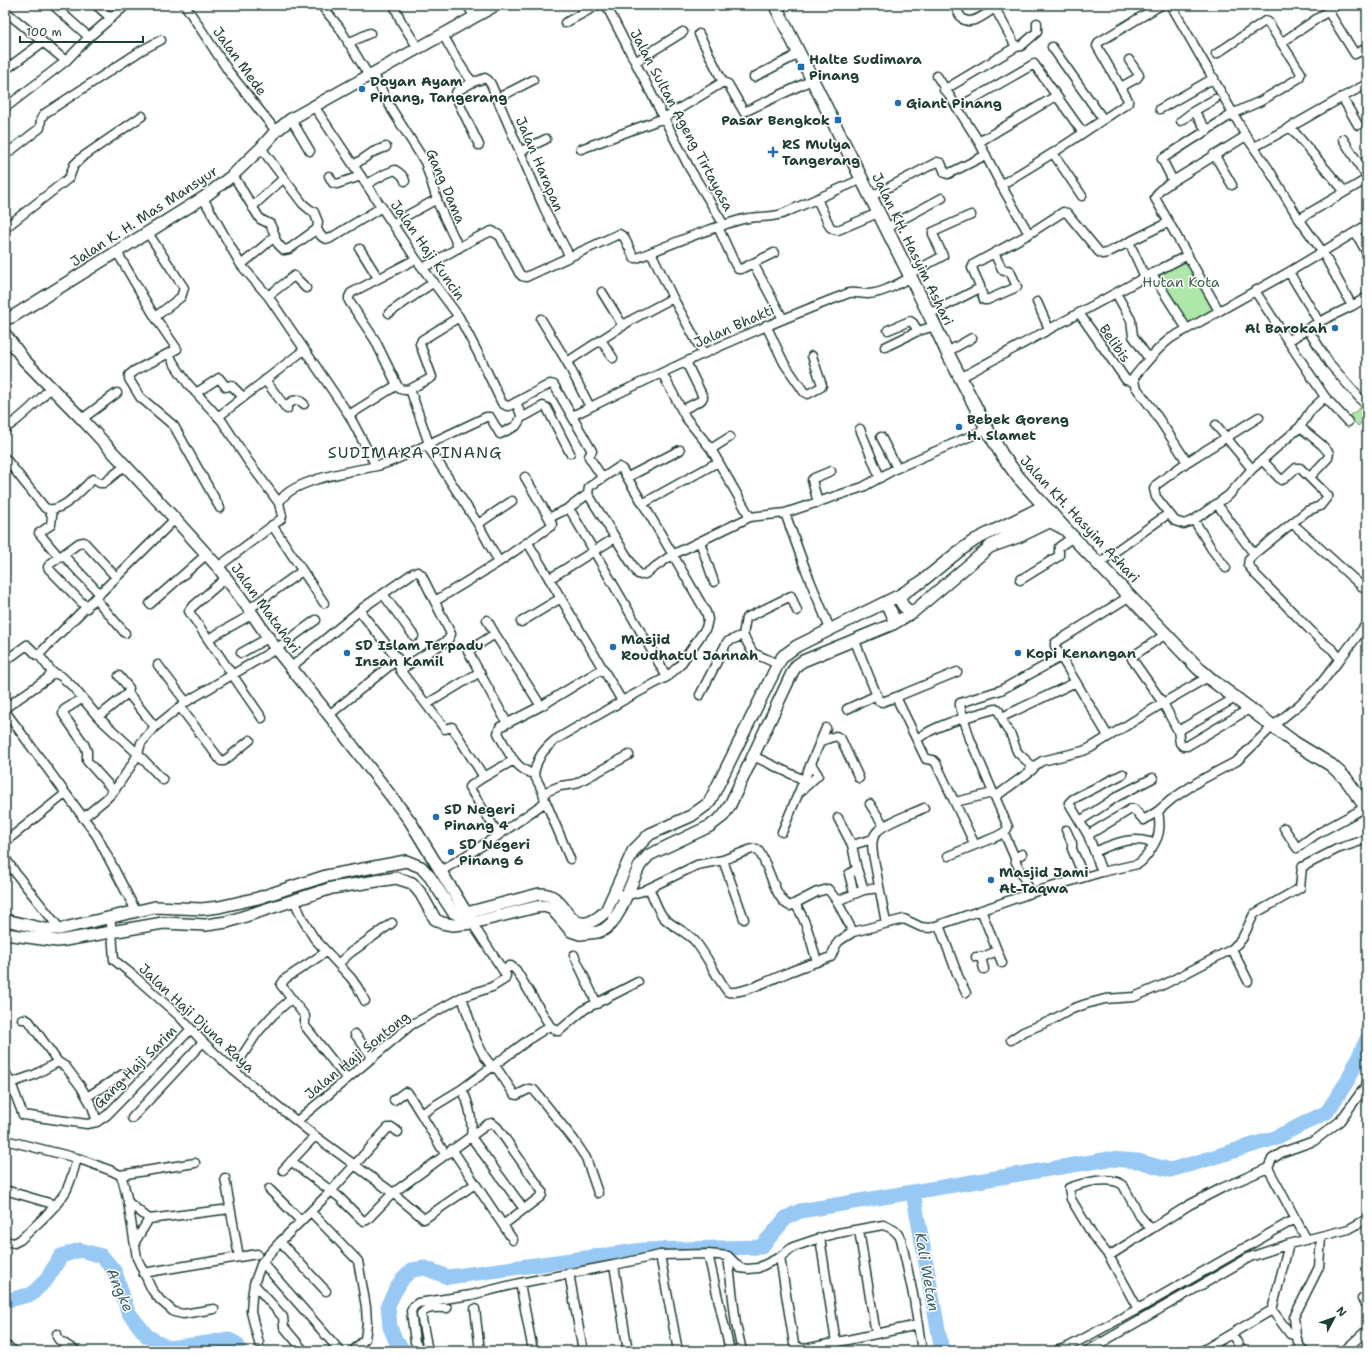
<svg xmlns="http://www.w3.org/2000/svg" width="1372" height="1356" viewBox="0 0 1372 1356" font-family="'Shantell Sans',sans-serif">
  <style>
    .green { fill: #afe7aa; stroke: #67926f }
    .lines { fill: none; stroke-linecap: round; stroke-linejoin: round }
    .river { stroke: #98c9f4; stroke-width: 15 }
    .street-casing { stroke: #1f3d34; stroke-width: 11 }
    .secondary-casing { stroke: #1f3d34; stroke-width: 14 }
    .primary-casing { stroke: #1f3d34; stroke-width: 15 }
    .street { stroke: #fff; stroke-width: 8 }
    .secondary { stroke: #fff; stroke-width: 11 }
    .primary { stroke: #fff; stroke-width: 12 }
    .poi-dot { fill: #1f6fb2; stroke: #fff; stroke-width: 1.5 }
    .labels { text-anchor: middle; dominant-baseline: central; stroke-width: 3; stroke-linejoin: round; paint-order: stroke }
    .poi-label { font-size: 14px; font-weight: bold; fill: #1f3d34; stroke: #fff; text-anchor: start }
    .street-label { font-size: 14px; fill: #1f3d34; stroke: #fff }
    .park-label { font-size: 14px; fill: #3c5f4c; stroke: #fff }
    .water-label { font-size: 15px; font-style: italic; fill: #3d6064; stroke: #fff }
    .quarter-label { font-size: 16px; letter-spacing: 1px; fill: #1f3d34; stroke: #fff }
  </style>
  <rect width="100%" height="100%" fill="#fff"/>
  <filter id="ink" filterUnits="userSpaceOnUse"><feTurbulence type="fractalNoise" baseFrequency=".025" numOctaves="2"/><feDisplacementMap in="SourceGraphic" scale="8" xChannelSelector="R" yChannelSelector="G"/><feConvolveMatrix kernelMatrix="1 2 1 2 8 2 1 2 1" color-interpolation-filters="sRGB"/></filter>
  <g filter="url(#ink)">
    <path class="green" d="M1188,257L1216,311L1187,327L1157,276Z
      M1363,406L1367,410V418L1358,426L1349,416Z"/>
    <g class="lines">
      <path class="river" d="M913,1192L942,1351
        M5,1299L9,1300L32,1294L47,1279L61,1256L80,1250L102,1256L115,1272L128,1312L147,1336L168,1348L207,1343L227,1339L237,1344L239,1351
        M404,1351L396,1341L390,1327L388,1305L395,1291L403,1278L412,1270L425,1268L448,1277L643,1250L761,1247L786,1218L800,1211L1109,1159L1138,1161L1170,1170L1195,1163L1275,1138L1327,1112L1348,1080L1367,1039"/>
      <defs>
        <path id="street" d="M53,5L89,37
          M96,5L111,18
          M185,5L229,72L276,131
          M321,5L339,27L369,76
          M394,5L401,21L418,48
          M467,5L475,17
          M606,5L690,169L724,225
          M954,5C957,9 959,16 963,19C972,26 987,13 995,8L1016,47
          M1171,5L1246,136L1268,168L1299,219
          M5,11L66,61
          M1328,11L1355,54L1367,48
          M565,23L598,5
          M699,34L723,82L728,84L744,112L812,80
          M443,35C448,43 466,78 473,81C476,82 482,79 485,78L488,80L491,84L545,210L570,257
          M348,43L370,33
          M1052,47L1103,119
          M1216,54L1265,21L1268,22L1282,44
          M635,62L683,32
          M5,70L43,42
          M373,73L392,110L425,162L439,206L459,248
          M937,76L979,142L1001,185L1029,234
          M754,77L791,58L798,52
          M475,81L457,91L455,95L479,145
          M1121,87L1137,78L1139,75L1129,60
          M944,90L1016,47L1021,46L1037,32V23
          M1342,97L1358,125
          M498,98L533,80
          M314,106L416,259L459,317L479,355L502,403L507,406H509L550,384L554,385L592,451L589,456V457L602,477
          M5,108L66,61L89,37L126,5
          M957,108L1034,64L1083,133
          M1160,109L1214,78
          M1194,111L1215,99
          M291,119L310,151
          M1181,121L1194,111L1207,131
          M1291,128L1345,192
          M1343,139L1365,174
          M979,142L1056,96
          M1254,147C1292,127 1329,104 1367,84
          M261,148L303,204L309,209L314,212L318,222L317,229
          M581,149L664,118L723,82
          M521,151L546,139
          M1053,153L1082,196
          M1214,154L1232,185
          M5,155L40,128L41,119L44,114L142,50L161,40
          M354,165L373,152L386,147
          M233,175L260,219L270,224L275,235L274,237L265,245L241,265
          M329,176L333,183L337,184L361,176
          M1173,181L1162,159L1234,113L1261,101L1299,78L1301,73L1282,44L1284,41L1337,5
          M367,184L385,174L395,170C400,173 404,176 405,181
          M1001,185L1053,153L1128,103V100L1097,46L1099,42L1161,5
          M870,197L937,162L941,163L945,173L948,174L986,155
          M203,198L241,265L268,296L349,415L376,466
          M817,199L830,227L833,229L838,230L878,213
          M252,207L284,178
          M393,224L406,216L437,199
          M718,227L735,264L738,269H741L774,253
          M5,228L69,178L74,165L81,158L142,116
          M886,228L942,198
          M1355,232L1367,253
          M148,233L184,288L181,297L155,317
          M274,237L278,244L284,250L289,249L317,229C320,235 322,239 329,239L382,207
          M1129,242L1145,277
          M360,249L378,278
          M117,252L155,317L177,349L134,371L129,375V379L140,397L174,426L220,508
          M651,252L673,298L703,353
          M753,263L783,319
          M423,268L474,239L492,231L500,236L519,273L522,276L526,277L619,234L624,237L634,258H637C671,244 707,229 743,219C756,216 769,218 782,214L862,179
          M1289,272L1319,322
          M909,274L943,256L933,234V232L971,215
          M1152,274L1187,329
          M980,288L984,300H987L1017,287L1010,271L1008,270L1004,271L1002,269L994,253
          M1255,291L1325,397L1348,422
          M602,292L623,326
          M1116,293L1131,320L1133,336L1149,359
          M268,296L294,276L306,288
          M1037,302L1049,329
          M1352,306L1322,251L1299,219L1367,179
          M1219,311L1155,198L1160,190L1173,181L1246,136
          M389,313L434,282
          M1079,313L1126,380L1134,382
          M929,314L980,288V286L972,268L974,264L1029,234L1063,212L1067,213L1099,252L1102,254L1107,253L1169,222
          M541,319L567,362L590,407
          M766,325L784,363L804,392L808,394L821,387L822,385L812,356
          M1308,329L1329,363L1363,402H1367
          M888,330L910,321L913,323L918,331L935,326
          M601,340L613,358
          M1288,341L1319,322L1352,306L1367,297
          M885,347L918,331
          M947,352L972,338
          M169,353L173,362L188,384L222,421L248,461L279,503L282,516L281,519L218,567
          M567,362L633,319L673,298
          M662,373L686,418L711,449L750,517
          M960,378L1145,277L1188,255
          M265,380L287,409
          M397,385L400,389L404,390L410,389L431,378L432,377L420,344L422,340L459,317
          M410,389L429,444
          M196,393L219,378L226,387L231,385L243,397
          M516,402L521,415L525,416L543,406L547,408L570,453
          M285,406L293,401L299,400L304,404
          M682,410L700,401L702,399L703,397L686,362
          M349,415L397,385L375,340L349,301V297L351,293L416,259
          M572,416C663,371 754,329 849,293C855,292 861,294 868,294C883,293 898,284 911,277
          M218,417L304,350
          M1259,417L1187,462L1156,485L1154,489L1156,497L1175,521L1184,524L1194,520L1229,495L1252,469L1300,427L1311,410L1325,397
          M82,419L117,393
          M1216,425L1252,469
          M1300,427L1322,445L1329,453L1328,458L1310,477
          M5,429C22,417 37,403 51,387
          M860,429L880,478
          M881,437L897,468
          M427,445L478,524L499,562
          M711,449L730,437
          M5,458L45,508C61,515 82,489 93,479L100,483H104L126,465
          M1187,462L1153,410L1135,386L1134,377C1146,363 1156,349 1171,338L1289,272L1367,225
          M628,477L680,450
          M279,503C290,479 354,471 377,466C393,462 408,454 422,447C444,437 465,427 486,417H490L500,434L516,426L523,415
          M644,503L718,462
          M818,503L812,480L814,478L831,471
          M1217,504L1254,554
          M569,508L667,677
          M49,510L52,516L51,525L39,533L59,557
          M785,513L805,568L830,629
          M549,518L569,508L588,494L638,574L641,575L645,574L672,555L750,517L785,513L863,487L897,468L987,429
          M1194,520L1211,548L1226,568
          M1292,523L1367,591
          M478,524L512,501
          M272,525L324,603
          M700,542L714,582
          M528,543L622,701
          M63,555L100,594
          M1099,563L1168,514
          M226,578L191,608L189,611L190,613L262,718
          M549,579L615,538
          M1020,580L1059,556V547L1073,537
          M383,594L414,636
          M95,598L125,633
          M435,601L499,562L551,526L552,524L549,518L525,477
          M150,604L207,554
          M87,608L49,569L48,567L50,564L79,543L84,542L116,577
          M249,609L302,571
          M362,610V614L398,659L400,670L445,729L452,727L484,777
          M487,620L495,634L541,706
          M521,622L561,598
          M495,634L468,651L507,723
          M1166,634L1133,656L1132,659L1163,703L1178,731L1180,743L1183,746H1187L1249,709
          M743,635L753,653L778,664
          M208,639L253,614
          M854,639L879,701L882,702L896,697L926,759L933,760L936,763L975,845L948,856
          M241,653L268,638
          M1061,657L1108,736
          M1340,659L1367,623
          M5,661L27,645L37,655H39
          M158,665L186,702
          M290,668L364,607L413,573L418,572L421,574L451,634L448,640L400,670
          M52,672L61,676L73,687L98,717L138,754L163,780
          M119,676L129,688L128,693L155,727
          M700,695L727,642L743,635L746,618L791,596L797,611
          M896,697L957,672
          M83,698L64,710L63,714L84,744L87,751V761L114,791
          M427,704L480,672
          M180,707L221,761H224L250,740
          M5,708L48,678L52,672L39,655L47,646L175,519
          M847,709L877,695
          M5,711L97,836L136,911
          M329,715L398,659
          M98,717L128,693
          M1002,717L1076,682
          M1178,731L1235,698
          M917,739C939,723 968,717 995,709H998L1005,726L1011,735L1016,749L1018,753L1028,762L1032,770
          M821,741L836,736L841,739L859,778
          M753,756L804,780
          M534,774C514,769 507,749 498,733L500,727L541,706L602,669
          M801,791L818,775L811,764
          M543,793L560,786L575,784L629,755
          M995,797L1032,770L1036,765L1042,761L1083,751L1090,748L1163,703L1208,677
          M545,800L570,859
          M955,802L993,793
          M870,804L884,826
          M83,818L106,799L114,791L131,766L138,754L141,743L155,727L186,702L276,649L316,620
          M838,818L852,845L857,869L864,890
          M1080,821L1118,796L1153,778
          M1284,828L1297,848L1315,835L1366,807
          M1066,830L1072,843V849L1084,877
          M782,832L826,728
          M1004,833L1015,858
          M499,835L469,787L484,777L514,760
          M1088,835L1131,809H1134L1144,820L1158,811
          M5,842L65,794
          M852,845L873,839
          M975,845C984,841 1006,835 1008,827L970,739L960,706V703L1001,690L1061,657L1055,646V643L1130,596
          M1095,852C1107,846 1124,839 1138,840C1143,840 1149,842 1154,843
          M1022,854L1015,858V860L1031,893
          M5,858L17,875L60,929
          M723,860L744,919
          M441,871L499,835L544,803C547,795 537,782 534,774C537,758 543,750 555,740L622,701L667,677L680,665L706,628L708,619L706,612C678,564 651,516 622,469L619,467L589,487L588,494
          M1102,872L1088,835L1069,803L1073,799L1123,774
          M649,888C653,896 658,912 664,918C673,927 685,931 694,940C708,956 715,976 728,992C743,994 772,979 787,973C801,967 816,962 831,957L836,945L839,941L853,932L904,919L921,927L930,928L1031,893L1102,872L1138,864C1146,859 1159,839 1159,830C1160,824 1159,817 1158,811L1172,799L1199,781L1237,761L1273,726L1300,704L1319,686L1340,659L1333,650L1319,639L1256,575L1248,565L1249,559L1254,554L1307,511L1320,506L1328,496L1300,468H1296L1284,479L1281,480L1262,460
          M613,893L625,896L643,891L697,865L723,860L752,849H757C769,862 774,900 790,906L817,892L828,889L837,901L853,932
          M854,893L849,874L857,869
          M294,900L303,920L314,938L351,978L358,988L365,1001
          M837,901L864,890L879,888
          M795,904C807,921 811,942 817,962
          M981,910L1002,963
          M110,917L112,931L114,960L134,976L179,1016L203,1042L233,1070L315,1136L393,1193L424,1219L475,1184
          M886,923L873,854C872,847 871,839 876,833C883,823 912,814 924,808
          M939,925L958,976L966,993
          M1232,949L1248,981
          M326,952L285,979L281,985L305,1016V1026L347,1079
          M574,955L597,1004
          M976,957H983L997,951
          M981,957L984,969
          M338,964L350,953L392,923
          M504,972L509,966H511L516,970L550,1026
          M462,997L476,1040L484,1056L490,1064L498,1070L514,1094L517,1095L529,1089L534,1090L574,1140L586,1158L598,1193
          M22,1019H25L29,1021L58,1062L66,1067L81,1087L92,1106L97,1122
          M355,1034L373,1058
          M1011,1040L1023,1032L1050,1021L1072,1009L1086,1004L1105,999L1134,997L1165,984L1232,949L1242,939L1254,914L1300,888L1302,867L1337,849L1367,839
          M233,1070L257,1033L272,1016L291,999
          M5,1072L11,1083L23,1115L87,1124L97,1122L107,1115L191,1029
          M11,1083L34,1075L58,1062
          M462,1089C470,1105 473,1119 471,1137L524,1209
          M87,1097L123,1074
          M394,1100L405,1092L408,1093L421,1114L462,1089L531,1038L548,1027L550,1026L557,1031H559L585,1009L638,982
          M421,1114L445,1154
          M132,1118L203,1042
          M297,1121L411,1025L462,997L492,987L505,979L506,975L504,972L472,923
          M5,1140L77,1158C74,1170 71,1181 66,1191C54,1210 36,1225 20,1240L14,1243L5,1241
          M452,1149L513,1240
          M77,1158L112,1171L120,1175L123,1181L128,1202L137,1258L152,1290L160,1300L174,1312L183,1314L214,1309
          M291,1161L339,1197L361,1219L364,1221L367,1220L393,1193L488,1124L492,1123L497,1127L542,1191V1195L540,1197L503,1225
          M283,1170L315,1136
          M120,1175L195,1163
          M225,1178L239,1257
          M269,1189L301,1221
          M5,1190L56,1205
          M128,1202L149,1219L135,1242
          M311,1212L358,1261L366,1307L367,1323L365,1339L353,1351
          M149,1219L230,1209
          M859,1230L876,1334
          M820,1238L836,1343
          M1307,1240L1268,1168L1272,1159L1283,1152L1314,1141L1340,1121L1367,1084
          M280,1242L326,1291
          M708,1254L730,1351
          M660,1255L678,1351
          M1109,1256L1151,1229
          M728,1257L736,1324L742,1351
          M780,1257L794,1344L800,1348L805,1349L918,1325
          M262,1262L340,1351
          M143,1273L257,1254
          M569,1273L583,1351
          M520,1283L533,1351
          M254,1284L283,1317L284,1327L304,1351
          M1362,1299L1367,1305
          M475,1309L480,1351
          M1138,1309L1109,1256L1093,1236L1074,1204L1071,1199L1069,1188C1082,1183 1110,1175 1123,1185L1139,1215L1151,1229L1189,1205L1222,1188L1268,1168
          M1272,1310L1290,1334L1296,1336
          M57,1334V1337L59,1340L76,1351
          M1232,1334L1242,1351
          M259,1343L251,1312L252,1297L254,1284L262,1262L280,1242L332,1190L388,1128H393L398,1132
          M5,1345L14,1351
          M423,1351L418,1347L415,1342L411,1311L414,1306L418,1303L471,1295L520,1283L614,1265
          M428,1351L421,1314C427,1306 438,1308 447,1308
          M628,1351L614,1265L660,1255L708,1254L728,1256L740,1268L748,1269L758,1268L780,1257L793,1247L820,1238L838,1233L883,1225C891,1227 897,1231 901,1239L914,1299L922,1351
          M1056,1351L1068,1347L1138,1309L1295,1219
          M1087,1351L1250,1257L1289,1244L1349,1229L1367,1219
          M1202,1351L1272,1310L1289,1244
          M1304,1351L1300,1347L1296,1336L1294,1317L1319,1267L1321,1237
          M1344,1351L1367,1330"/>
        <path id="secondary" d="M5,319L12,317L203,198L233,175L261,148L276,131L291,119L496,5
          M5,334L24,360L82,419L175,519L218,567L249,609L276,649L329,715L410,821L470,919
          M900,595C900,604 904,609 913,612
          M883,604C891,609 894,614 893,624
          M5,920L45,929H60L155,907L202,909L219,907L258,898L326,876L406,861L421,867L430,877L453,912L459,915L539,894C545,894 550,895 554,898C567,907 572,929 590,922C597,919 601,916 606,911L633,851L650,834L691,816L709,803L778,664L783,656L797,646L900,595L921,582L958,552L975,540L1044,506
          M5,934L57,941L65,940L163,923L206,925L227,922L332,888L396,878L412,883L421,894L435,919L442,923L453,925L472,923L536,907L545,906L552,909L571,931L580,934L598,932L605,929L612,923L620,910L640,865L649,855L710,826L723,816L730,805L793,671L797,665L803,661L893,624L913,612L991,546L1016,531L1051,513"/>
        <path id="primary" d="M775,5L935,326L947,352L987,429L1002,455L1019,478L1067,531L1198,668L1213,681L1295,743L1331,765L1346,779L1367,809
          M991,546L1019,536L1048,522H1052L1063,528"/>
      </defs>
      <use href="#street" class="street-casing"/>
      <use href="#secondary" class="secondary-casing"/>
      <use href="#primary" class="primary-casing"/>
      <use href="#street" class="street"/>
      <use href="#secondary" class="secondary"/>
      <use href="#primary" class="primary"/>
    </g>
  </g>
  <g class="poi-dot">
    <rect x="797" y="63" width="8" height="8" rx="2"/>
    <circle cx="362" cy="89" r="4"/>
    <circle cx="898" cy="103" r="4"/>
    <rect x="834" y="116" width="8" height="8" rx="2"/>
    <path d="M771 146h4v4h4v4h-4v4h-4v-4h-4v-4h4z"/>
    <circle cx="1335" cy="328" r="4"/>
    <circle cx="959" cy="427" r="4"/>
    <circle cx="613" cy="647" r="4"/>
    <circle cx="347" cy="653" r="4"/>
    <circle cx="1018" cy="653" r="4"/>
    <circle cx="436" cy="817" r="4"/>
    <circle cx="451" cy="852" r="4"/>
    <circle cx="991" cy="880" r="4"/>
  </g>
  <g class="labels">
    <g class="poi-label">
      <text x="809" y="59">Halte Sudimara<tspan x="809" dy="16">Pinang</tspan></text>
      <text x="370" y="81">Doyan Ayam<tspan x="370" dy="16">Pinang, Tangerang</tspan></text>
      <text x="906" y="103">Giant Pinang</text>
      <text x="830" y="120" text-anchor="end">Pasar Bengkok</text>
      <text x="782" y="144">RS Mulya<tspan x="782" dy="16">Tangerang</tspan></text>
      <text x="1327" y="328" text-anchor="end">Al Barokah</text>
      <text x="967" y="419">Bebek Goreng<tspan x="967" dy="16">H. Slamet</tspan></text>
      <text x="621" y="639">Masjid<tspan x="621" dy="16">Roudhatul Jannah</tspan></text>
      <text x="355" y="645">SD Islam Terpadu<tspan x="355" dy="16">Insan Kamil</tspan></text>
      <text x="1026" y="653">Kopi Kenangan</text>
      <text x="444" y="809">SD Negeri<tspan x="444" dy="16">Pinang 4</tspan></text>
      <text x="459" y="844">SD Negeri<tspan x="459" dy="16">Pinang 6</tspan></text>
      <text x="999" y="872">Masjid Jami<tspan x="999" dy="16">At-Taqwa</tspan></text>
    </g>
    <g class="street-label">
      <text transform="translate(240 61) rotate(54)">Jalan Mede</text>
      <text transform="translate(682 120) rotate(62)">Jalan Sultan Ageng Tirtayasa</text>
      <text transform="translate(540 164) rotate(67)">Jalan Harapan</text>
      <text transform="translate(446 186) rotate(67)">Gang Dama</text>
      <text transform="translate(144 216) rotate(-33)">Jalan K. H. Mas Mansyur</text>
      <text transform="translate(913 249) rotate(64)">Jalan KH. Hasyim Ashari</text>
      <text transform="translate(428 250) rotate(55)">Jalan Haji Kuncin</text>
      <text transform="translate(734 326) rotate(-24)">Jalan Bhakti</text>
      <text transform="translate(1115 343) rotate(55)">Belibis</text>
      <text transform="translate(1080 519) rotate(47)">Jalan KH. Hasyim Ashari</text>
      <text transform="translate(266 608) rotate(54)">Jalan Matahari</text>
      <text transform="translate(197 1018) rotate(43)">Jalan Haji Djuna Raya</text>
      <text transform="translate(357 1055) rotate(-39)">Jalan Haji Sontong</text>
      <text transform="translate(135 1067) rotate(-45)">Gang Haji Sarim</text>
    </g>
    <g class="park-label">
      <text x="1181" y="282">Hutan Kota</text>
    </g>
    <g class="water-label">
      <text transform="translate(927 1272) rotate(80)">Kali Wetan</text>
      <text transform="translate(120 1290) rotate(66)">Angke</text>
    </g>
    <g class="quarter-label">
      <text x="415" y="452">SUDIMARA PINANG</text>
    </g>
  </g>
  <rect width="1372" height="1356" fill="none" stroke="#fff" stroke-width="20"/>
  <rect x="10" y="10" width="1352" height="1336" fill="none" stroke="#1f3d34" stroke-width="1.5" filter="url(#ink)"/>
  <g transform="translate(1334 1318) rotate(49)" stroke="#ffffff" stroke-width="3" paint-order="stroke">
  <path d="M0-3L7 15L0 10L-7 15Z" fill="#1f3d34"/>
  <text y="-6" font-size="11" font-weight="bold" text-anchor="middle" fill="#1f3d34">N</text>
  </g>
  <path d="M20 36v6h123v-6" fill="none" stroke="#1f3d34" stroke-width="2"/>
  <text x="26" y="36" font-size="12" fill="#1f3d34" stroke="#ffffff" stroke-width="3" paint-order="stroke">100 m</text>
</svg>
